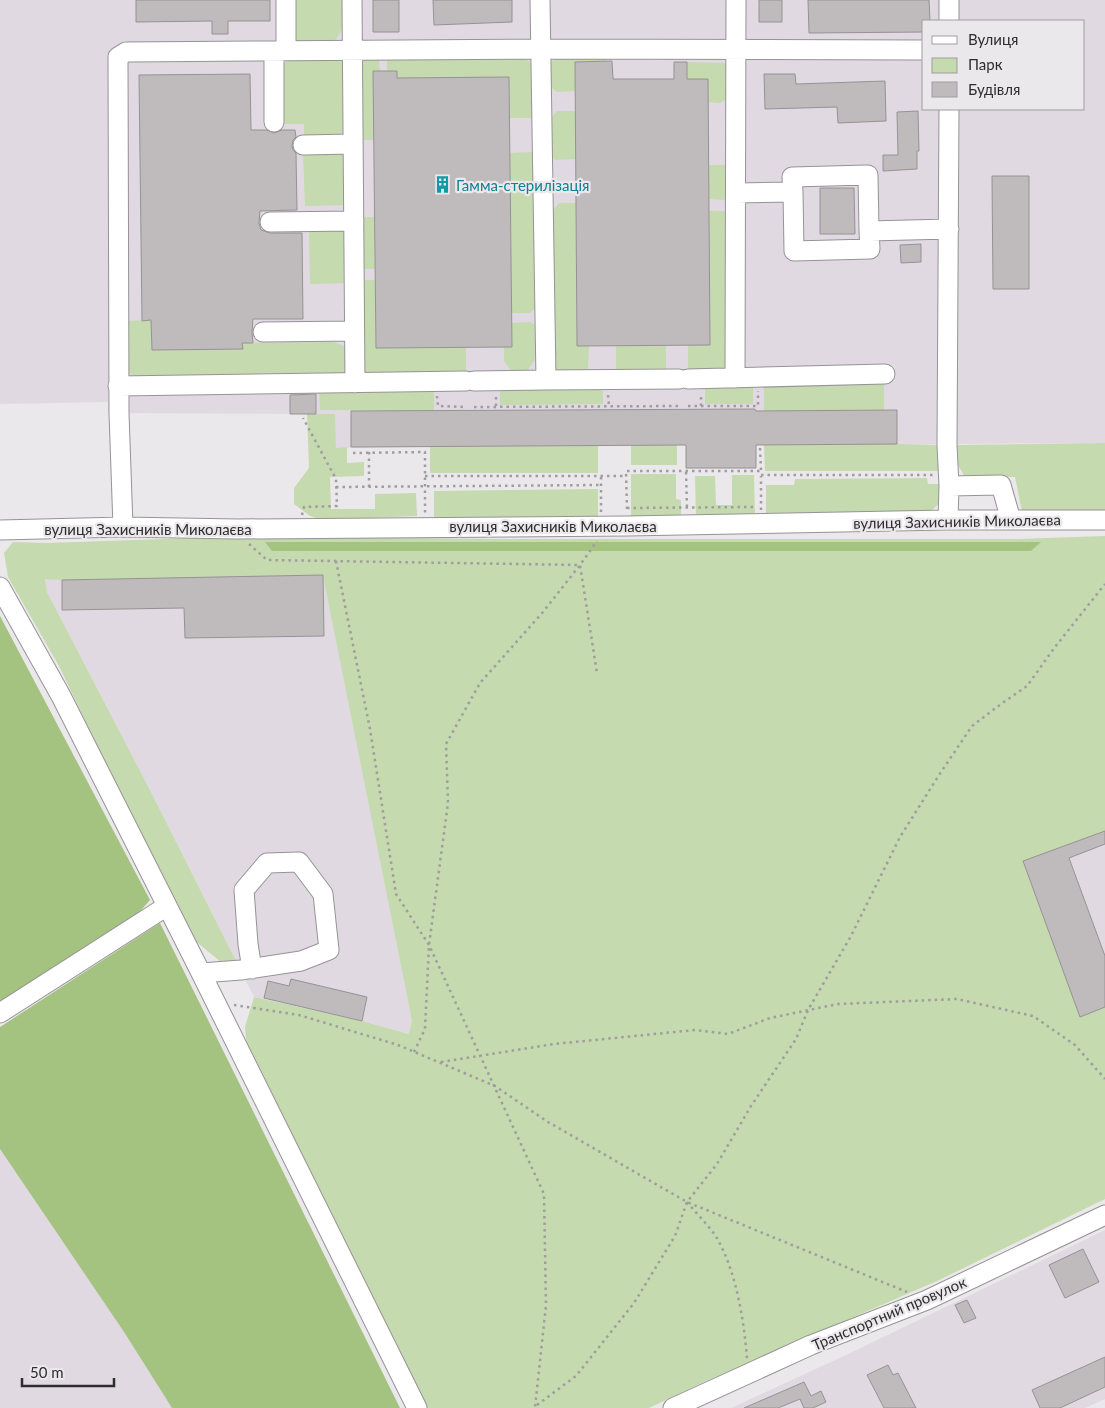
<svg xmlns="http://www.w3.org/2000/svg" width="1105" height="1408" viewBox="0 0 1105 1408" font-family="Lato,sans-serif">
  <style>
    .built { fill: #e0d9e2; fill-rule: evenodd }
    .green { fill: #c5daae }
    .forest { fill: #a4c380 }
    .building { fill: #bfbbbd; stroke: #969294 }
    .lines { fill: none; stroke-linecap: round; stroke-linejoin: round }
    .minor-casing { stroke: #959396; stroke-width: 21 }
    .path { stroke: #9f9d9f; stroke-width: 2.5; stroke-dasharray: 2.5 4; stroke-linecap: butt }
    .minor { stroke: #fff; stroke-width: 19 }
    .labels { text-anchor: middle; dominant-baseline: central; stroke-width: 4.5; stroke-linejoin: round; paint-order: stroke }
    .culture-label { font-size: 15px; fill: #0d838f; stroke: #ebe8eb; text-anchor: start }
    .street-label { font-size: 15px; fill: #2e2d2e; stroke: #ebe8eb }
  </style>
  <rect width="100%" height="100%" fill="#ebe8eb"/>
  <path class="built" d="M0,0H1105V443L756,445V468H686V445L336,448L334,414L108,413V402L0,404ZM924,21H1084V109H924Z
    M323,575L412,1021L410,1034L362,1021L254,997L151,792L47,592L45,578L62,580Z
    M1105,831V1007L1080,1017L1023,861Z
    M0,1149L124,1332L172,1408H0Z
    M1105,1230V1399L1085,1408H731L846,1355Z"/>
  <path class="green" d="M291,0H346C346,21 345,27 333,44L296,46L291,38Z
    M291,56H333L348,64L347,130L340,134L304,136V124H280L279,70Z
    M607,56L606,61L575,62V91L557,92L552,88L550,73L552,61L562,57Z
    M392,57H519L529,61L535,68L536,117L531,118H510L509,77L397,78V71H387V61Z
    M370,58L379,60L380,71H373L374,140H365L359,137L362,61Z
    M687,62L724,63L729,68L728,98L720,103L708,102V79H687Z
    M557,111H575V159L555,160L550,154V119Z
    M532,152L536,155L537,307L530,313H512L510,153Z
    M333,153L342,154L348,159V205L305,206L303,154Z
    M709,165H724L729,168L728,198L723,200L709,199Z
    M559,203H576L577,345L589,346L588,368L584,372L561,373L554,368L553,210Z
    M709,211H726L729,216V364L725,369H688V345H710Z
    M364,217H374L375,269H364L360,266V220Z
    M309,231H348V283L310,284Z
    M359,280H375L376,348L466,347V372L366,373L360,366Z
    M151,320L152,350L242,349V343L334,342L348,348L349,366L344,373H260L252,380H141L123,369L124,321Z
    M531,322L538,328L537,357L527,371L512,372L504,361V347L512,346V323Z
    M666,345V369L616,370V346Z
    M884,382V410L764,411V383Z
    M705,383H753V404H705Z
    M603,385V404L500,405V386Z
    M434,388V411L320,410L319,389Z
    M307,414H335L336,448L347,447V463L364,462V476L330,477L331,509H375V494L416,493L417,516L323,520L310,516L294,504V488L309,468Z
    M1105,443V512H1022L1015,477H965L958,465L957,445Z
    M897,444L942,445V471H765L764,445Z
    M598,445V473H430V446Z
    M631,445H677V465H631Z
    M631,474H676V499L681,500V515L631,516Z
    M732,475H754L755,517L696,518L695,476H715L716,505H732Z
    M927,478L928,484H943C942,503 940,505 924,515L766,516V485H794L795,479Z
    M598,489V516L434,518V491Z
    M253,536L498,539H1017L1105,536V831L1023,861L1080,1016L1105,1007V1199L937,1281L704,1382L649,1408H425L247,1049L245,1027L254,997L362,1021L409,1034L412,1021L323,576L62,580L45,579L47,592L151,792L237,963H222L193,939L116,785L59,666L8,577L4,553L13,542L46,543Z"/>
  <path class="forest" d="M265,542H1041L1031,551H272Z
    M0,616L150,900L136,916L0,1001Z
    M160,923L400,1408H172L124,1332L0,1149V1027Z"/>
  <path class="building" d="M136,0H270V21H228V34H212V21L136,22Z
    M373,0H399V32H373Z
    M433,0H512V22L434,25Z
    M759,0H782V22H759Z
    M808,0H929L930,21H924V32L809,33Z
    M612,61L613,79H674V62H687V79H708L710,345L577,346L575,62Z
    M373,71H397V78L509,77L512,347L376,348Z
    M250,74L251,130H267L274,133L282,130H295L296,137L293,140L292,146L293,150L296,153L297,210L260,211L259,223L261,230L270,233H302L303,319H253L252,332L253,343H242L243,349L152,350L151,320L142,321L139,75Z
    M764,74H795L796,84L885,81L886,121L838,123L837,107L765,109Z
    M918,111L919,151H917V169L883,171V155H898L897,112Z
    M992,176H1029V289H993Z
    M820,188H854L855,234H820Z
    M921,244V262L901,263L900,245Z
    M316,394V414H290V395Z
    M755,409L756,411L897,410V444L756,445V468H686V445L351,447V411Z
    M323,575L324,636L185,638L184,608L62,610V580Z
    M1105,831V844L1069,858L1105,956V1007L1080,1017L1023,861Z
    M291,979L367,997L362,1021L264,998L268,981L289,986Z
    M1083,1249L1099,1282L1065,1298L1049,1265Z
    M967,1300L976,1318L964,1323L955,1305Z
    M1105,1357V1387L1060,1408H1040L1032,1390Z
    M888,1365L893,1375L898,1373L916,1408H884L867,1375Z
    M804,1382L811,1396L821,1391L826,1402L813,1408H804L800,1399L778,1408H744Z"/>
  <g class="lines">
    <defs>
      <path id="minor" d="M286,0V51
        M352,0L355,383
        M540,0L546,380L679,379
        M949,0V21
        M274,122V51
        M303,145L353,144
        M793,192L792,177L868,175L869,231
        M736,193L793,192L794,251L870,249L869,231L949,229
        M270,222L354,221
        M263,332L354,331
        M735,378L736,0
        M688,379L885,374
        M474,381L546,380
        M118,386L466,381
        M949,486L947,445L949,109
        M948,520L949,486L1001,485L1011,520
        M123,527L119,413L118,57L126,52L541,49L924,50
        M0,530L123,527L238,529L627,526L948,520H1105
        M0,587L61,696L201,973L417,1408
        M201,973L241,970L301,961L329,950L323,894L299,862L267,863L244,890L248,944L252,969
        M0,1013L167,906
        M673,1408L811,1345L927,1300L1105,1215"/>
    </defs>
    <use href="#minor" class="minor-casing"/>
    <path class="path" d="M608,395L609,406
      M437,396L438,406L466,407
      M496,406V395
      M688,406H758V391
      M701,406V393
      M474,407L680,406
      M760,448L761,470
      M369,452V487
      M353,453L425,452V513
      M686,472L687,508
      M761,475H934
      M425,476H626
      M336,487L601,485
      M627,508L753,507
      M627,509L626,471H761
      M761,510V476
      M601,512V476
      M302,515L304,507L337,506L336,479L303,418
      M249,544L267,560L580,565L597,673
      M336,561L370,729L396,894L429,945L544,1194L546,1305L535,1408
      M234,1005L299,1015L398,1045L495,1086L548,1122L687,1202L907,1292
      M414,1052L425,1029L429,945L448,803L446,744L480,683L543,612L580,565L597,541
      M441,1062L554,1044L695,1030L728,1034L770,1018L838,1004L957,999L1033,1016L1075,1045L1105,1079
      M687,1202C696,1213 707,1224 715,1235C736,1269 744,1320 747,1359
      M537,1405L576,1376L634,1303L675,1236L687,1202L717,1164L751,1106L796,1039L808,1010L851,936L900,837L939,775L972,726L1001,704L1027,686L1055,647L1105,584"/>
    <use href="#minor" class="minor"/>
  </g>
  <defs>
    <symbol id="building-bare" viewBox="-9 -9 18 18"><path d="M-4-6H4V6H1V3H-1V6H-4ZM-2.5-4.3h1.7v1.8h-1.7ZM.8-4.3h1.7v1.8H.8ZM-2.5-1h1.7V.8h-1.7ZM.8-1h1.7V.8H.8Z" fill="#0f9aa8" stroke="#ebe8eb" stroke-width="2.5" paint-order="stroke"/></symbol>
  </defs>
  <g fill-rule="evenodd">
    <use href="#building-bare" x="430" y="172" width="25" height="25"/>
  </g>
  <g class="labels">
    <g class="culture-label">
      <text x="456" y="185">Гамма-стерилізація</text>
    </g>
    <g class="street-label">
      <text transform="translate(957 521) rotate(-1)">вулиця Захисників Миколаєва</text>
      <text x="553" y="526">вулиця Захисників Миколаєва</text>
      <text x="148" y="529">вулиця Захисників Миколаєва</text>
      <text transform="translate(889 1313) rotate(-23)">Транспортний провулок</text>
    </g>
  </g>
  <rect x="922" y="20" width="162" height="90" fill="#ebe8eb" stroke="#9f9d9f"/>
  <rect x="932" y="36" width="25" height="8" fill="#ffffff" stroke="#9f9d9f"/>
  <text x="968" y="45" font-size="15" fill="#2e2d2e">Вулиця</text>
  <rect x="932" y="58" width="25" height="15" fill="#c5daae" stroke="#9f9d9f"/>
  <text x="968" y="70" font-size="15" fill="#2e2d2e">Парк</text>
  <rect x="932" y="82" width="25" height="15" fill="#bfbbbd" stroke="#9f9d9f"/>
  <text x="968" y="95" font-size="15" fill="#2e2d2e">Будівля</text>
  <path d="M22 1378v8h92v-8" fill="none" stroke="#2e2d2e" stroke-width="2.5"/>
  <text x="30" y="1378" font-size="15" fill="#2e2d2e" stroke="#ebe8eb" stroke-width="4" paint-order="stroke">50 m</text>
</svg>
